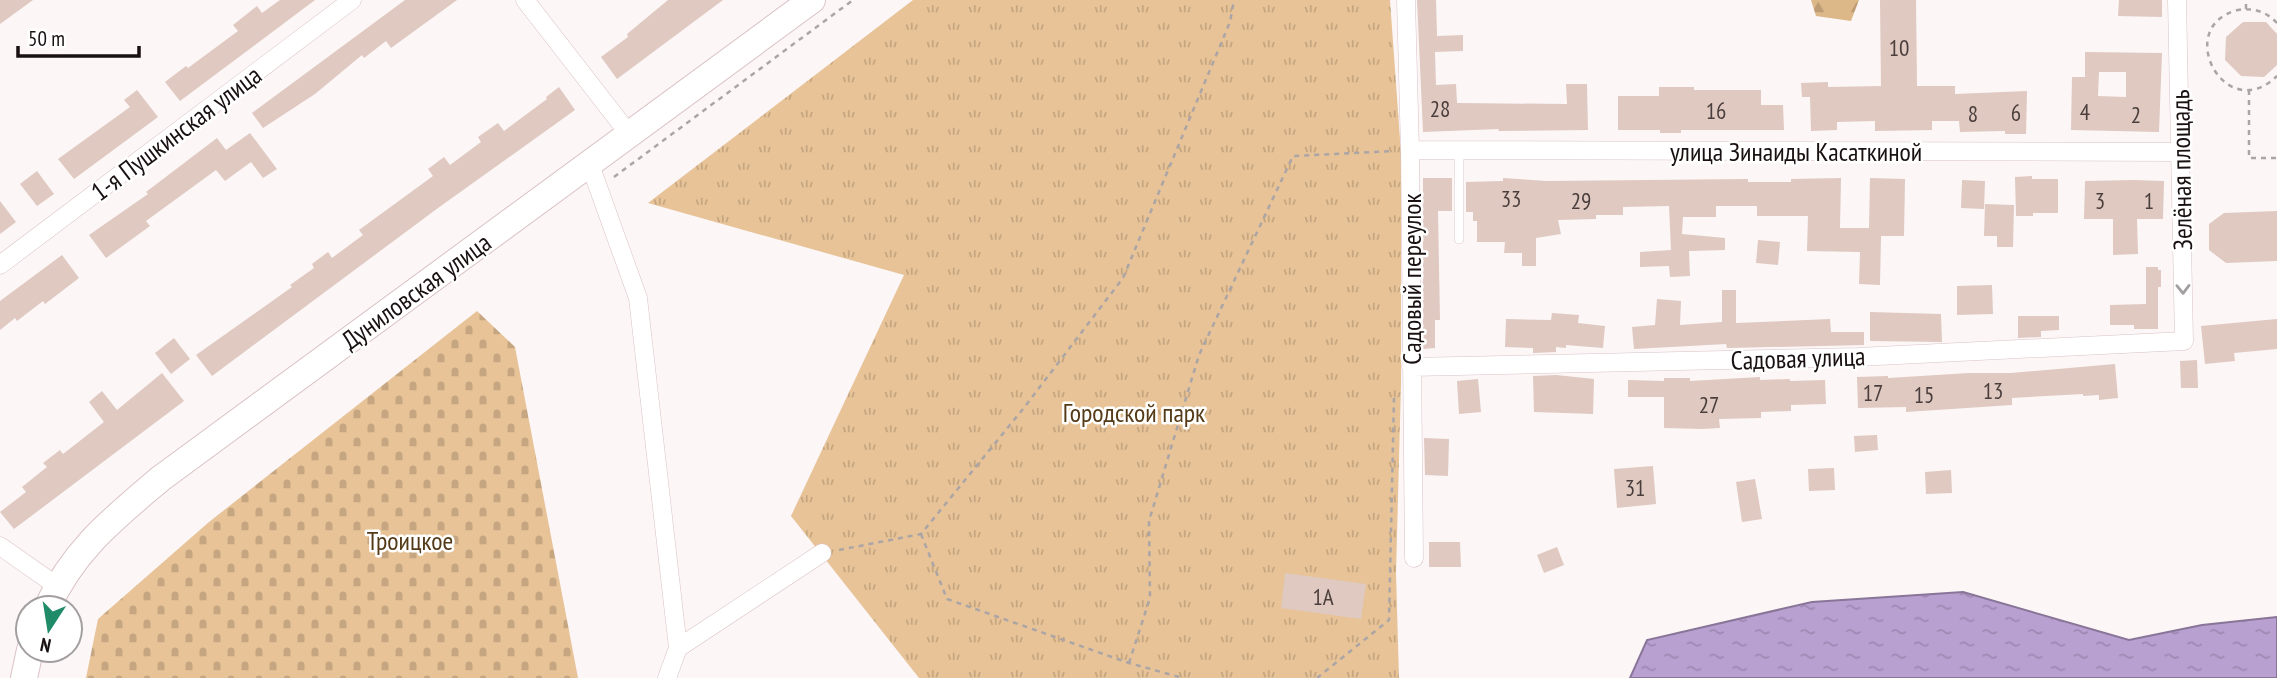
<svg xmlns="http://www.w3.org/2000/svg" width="2277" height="678" viewBox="0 0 2277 678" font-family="'PT Sans Narrow',sans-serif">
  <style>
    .forest { fill: url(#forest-firs) }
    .cemetery { fill: url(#cemetery-stones) }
    .park { fill: url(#park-tufts) }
    .water { fill: url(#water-ripples); stroke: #887597; stroke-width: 2 }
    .building { fill: #dfc9c0; fill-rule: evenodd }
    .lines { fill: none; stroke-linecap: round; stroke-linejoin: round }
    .lane-casing { stroke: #dac2c5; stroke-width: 10 }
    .street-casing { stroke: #dac2c5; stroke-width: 19 }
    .secondary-casing { stroke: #dac2c5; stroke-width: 28 }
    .path { stroke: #aca5a6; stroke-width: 2.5; stroke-dasharray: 5 5; stroke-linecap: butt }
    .lane { stroke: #fff; stroke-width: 9 }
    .street { stroke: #fff; stroke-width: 18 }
    .secondary { stroke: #fff; stroke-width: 26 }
    .oneway { stroke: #a39fa0 }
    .labels { text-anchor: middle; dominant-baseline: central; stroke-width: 5; stroke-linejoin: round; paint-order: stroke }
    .number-label { font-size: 23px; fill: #4a3e3d }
    .street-label { font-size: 26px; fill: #181011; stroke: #fff }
    .park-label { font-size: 26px; fill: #543a16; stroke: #fff }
  </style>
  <defs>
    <pattern id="forest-firs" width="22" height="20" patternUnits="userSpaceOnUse" patternTransform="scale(1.75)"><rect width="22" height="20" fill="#dcb788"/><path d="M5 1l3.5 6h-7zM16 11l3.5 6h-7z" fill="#bc9c74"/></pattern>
    <pattern id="cemetery-stones" width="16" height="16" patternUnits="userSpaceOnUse" patternTransform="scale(1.75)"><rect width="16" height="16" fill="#e7c397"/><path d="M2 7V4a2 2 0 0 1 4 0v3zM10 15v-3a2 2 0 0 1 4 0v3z" fill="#c5a681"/></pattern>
    <pattern id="park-tufts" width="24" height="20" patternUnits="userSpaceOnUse" patternTransform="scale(1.75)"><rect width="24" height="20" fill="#e7c397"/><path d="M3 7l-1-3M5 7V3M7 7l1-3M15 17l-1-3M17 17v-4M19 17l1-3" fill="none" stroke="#c5a681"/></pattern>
    <pattern id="water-ripples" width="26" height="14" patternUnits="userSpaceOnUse" patternTransform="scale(1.75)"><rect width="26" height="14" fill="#b8a0d1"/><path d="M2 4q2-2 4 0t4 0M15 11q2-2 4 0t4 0" fill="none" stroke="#9d89b2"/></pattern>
  </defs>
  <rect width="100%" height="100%" fill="#fcf6f7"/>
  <path class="forest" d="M1811,0H1859L1851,21L1816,16Z"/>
  <path class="cemetery" d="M477,311L515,347L578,678H86L98,619L209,522Z"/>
  <path class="park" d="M913,0H1390L1401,153V384L1396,573L1399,678H919L791,516L904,275L648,203Z"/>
  <path class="water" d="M1963,592L2129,640L2202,625L2277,617V678H1630L1647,640L1812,602Z"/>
  <path class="building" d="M0,0H33L0,24Z
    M280,0H315L180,101L165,82L186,66L188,68L238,31L233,25L257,6L262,13Z
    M405,0H457L391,48L386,41L364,58L362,55L315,94L263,128L252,113Z
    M668,0H723L617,79L601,57L628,37L627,34Z
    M1417,0H1436L1437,36L1463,35V51L1435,52L1436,85L1456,84L1457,103L1567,104L1566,84H1587L1588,130L1498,131L1499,129L1423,132Z
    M1880,0H1916L1917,86H1955V94L2027,91L2026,134H2005V131L1960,132L1959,121H1932V130L1875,131V121L1837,122V130L1811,131L1810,97H1802L1801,83L1828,82V87L1881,86Z
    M2119,0H2162V17L2118,16Z
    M2243,22H2266L2277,34V65L2264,77L2241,76L2225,60L2226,37Z
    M2085,52L2162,53L2159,132L2071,130L2072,77H2085ZM2099,72H2126V97L2098,96Z
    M559,87L575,110L438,208L212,376L196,355L292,287L290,285L314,268L312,264L328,252L332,258L363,235L359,230L433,176L428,169L444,157L450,165L481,142L478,137L498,123L504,131L547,99L546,97Z
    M1659,87H1694V90H1761V105H1783L1784,130H1681V133H1660V130H1618V96H1659Z
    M137,90L158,117L74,179L58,159L130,107L124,100Z
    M250,133L277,169L263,178L251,162L225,181L216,170L146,221L150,226L106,258L89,235L148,194L146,192L217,138L226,150Z
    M37,171L54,194L37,206L20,184Z
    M2032,176V179H2058V213H2033V216H2016L2015,177Z
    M1423,178H1452V211H1438L1440,320H1435V348L1423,349Z
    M1503,178L1547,181L1748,179V182H1791V179L1841,178L1840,228H1869L1870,178L1905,179L1904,236H1881L1880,285L1859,284L1860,252L1807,251L1808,216H1757V206H1716V217H1683L1682,234L1725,238V250L1689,251L1690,276L1670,277L1669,266L1640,267V252L1671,250L1669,206L1623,207V215H1596V219L1558,220L1561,234L1536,238V266H1522V253H1504L1505,242H1477V221H1473V212H1466V182L1503,181Z
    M1962,180L1985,181L1984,209L1961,208Z
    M2134,180L2164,181L2163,219H2137L2138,254L2113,255V219H2084L2085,181Z
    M0,201L16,222L0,234Z
    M1985,204L2014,205L2013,247H1997V236H1984Z
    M2277,211V261L2226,263L2209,250V224L2224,213Z
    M1758,240L1780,242L1778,265L1756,263Z
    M62,255L79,278L45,304L43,301L17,321L15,318L0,330V301Z
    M2146,267H2158V270H2161V287H2158V329H2134V325H2110V305L2146,304Z
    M1992,285L1993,314L1957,315V286Z
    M1722,290H1736V323L1830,319L1831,332H1864V345L1727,348L1726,344L1634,349L1632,327L1655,325L1657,299L1681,301L1680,325L1722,322Z
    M1870,312L1941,314L1942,342L1870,341Z
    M1552,313L1579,315L1578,323L1605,326L1603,348L1566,345V348L1556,347V352L1533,353V348L1505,347L1506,319L1551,320Z
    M2018,316H2059V330L2041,331V337L2018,338Z
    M2277,319V349L2234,353L2235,361L2205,364L2201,326Z
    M174,338L190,359L171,374L155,353Z
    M2197,360L2198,388H2181L2180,361Z
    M2115,364L2118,398L2099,400V395L2083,396V394L2012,398V405L1906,412V407L1858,408L1857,377L1888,376V378L1969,373H2011Z
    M162,373L184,401L14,529L0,512L26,492L22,487L47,467L43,463L60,450L63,454L104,422L89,402L102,391L117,410Z
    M1556,375L1594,379L1593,414L1534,412L1533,376Z
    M1760,377V380L1790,379V381L1825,380L1826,404L1791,405V411L1761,412V418L1719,419L1720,428L1702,429L1664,428V397H1628V380L1664,381V378H1690V381Z
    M1478,379L1481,412L1459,414L1457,381Z
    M1877,435L1878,450L1855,452L1854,436Z
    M1424,438L1449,439L1448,476L1425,475Z
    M1653,466L1656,504L1617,508L1614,469Z
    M1834,468L1835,490L1809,491L1808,469Z
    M1951,470L1952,493L1926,494L1925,472Z
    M1755,479L1762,519L1742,522L1736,482Z
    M1429,542H1460L1461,567H1429Z
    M1557,547L1564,565L1544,573L1537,555Z
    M1285,573L1366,584L1361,619L1281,608Z"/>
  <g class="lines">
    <defs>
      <path id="lane" d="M1459,150V239"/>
      <path id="street" d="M525,0L629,134
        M1406,0L1410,150L1414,558
        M1410,150L2181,152
        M589,162L638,298L678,648L667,678
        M0,265L352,0
        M1411,367L1858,357L2184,341L2177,0
        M0,546L57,586
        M678,648L822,553"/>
      <path id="secondary" d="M47,608C73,550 113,519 160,479L812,0
        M24,678L30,650"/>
    </defs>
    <use href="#lane" class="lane-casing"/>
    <use href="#street" class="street-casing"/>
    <use href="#secondary" class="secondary-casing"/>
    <path class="path" d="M2246,9V0
      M2277,23C2267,12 2253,7 2238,10C2172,26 2225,127 2277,76
      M2249,90V158H2277
      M614,177L853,0
      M921,534L947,599L1129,663L1183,678
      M839,550L921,534L1023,409L1123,278L1230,22L1234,0
      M1129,663L1150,598L1149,521L1199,355L1293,156L1393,151
      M1317,678L1389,620L1394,398"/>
    <use href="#lane" class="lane"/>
    <use href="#street" class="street"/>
    <use href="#secondary" class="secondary"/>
  </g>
  <defs><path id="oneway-chevron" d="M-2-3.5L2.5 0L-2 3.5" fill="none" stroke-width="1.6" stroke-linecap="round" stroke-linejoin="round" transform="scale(1.75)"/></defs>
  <use class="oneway" href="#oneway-chevron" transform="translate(2183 289) rotate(89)"/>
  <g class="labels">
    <g class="number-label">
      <text x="1899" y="47">10</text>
      <text x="1440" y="108">28</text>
      <text x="1716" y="110">16</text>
      <text x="2085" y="111">4</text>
      <text x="2016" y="112">6</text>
      <text x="1973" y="113">8</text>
      <text x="2136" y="114">2</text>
      <text x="1511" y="198">33</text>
      <text x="1581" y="200">29</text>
      <text x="2100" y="200">3</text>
      <text x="2149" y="200">1</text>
      <text x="1993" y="390">13</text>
      <text x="1873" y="392">17</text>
      <text x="1924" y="394">15</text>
      <text x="1709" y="404">27</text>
      <text x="1635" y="487">31</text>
      <text x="1323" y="596">1А</text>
    </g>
    <g class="street-label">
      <text transform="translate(176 133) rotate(-37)">1-я Пушкинская улица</text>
      <text x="1796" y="151">улица Зинаиды Касаткиной</text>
      <text transform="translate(2181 170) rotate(-91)">Зелёная площадь</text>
      <text transform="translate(1411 279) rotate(-90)">Садовый переулок</text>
      <text transform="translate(416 291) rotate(-36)">Дуниловская улица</text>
      <text transform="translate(1798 358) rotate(-2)">Садовая улица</text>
    </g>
    <g class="park-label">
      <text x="1134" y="412">Городской парк</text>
      <text x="410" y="540">Троицкое</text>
    </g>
  </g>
  <g transform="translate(49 629) rotate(192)"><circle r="33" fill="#ffffff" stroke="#a39fa0" stroke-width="2"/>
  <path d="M0-5L12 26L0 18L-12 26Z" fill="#1f8b69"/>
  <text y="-10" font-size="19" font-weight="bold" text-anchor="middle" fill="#181011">N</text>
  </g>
  <path d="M18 46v10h121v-10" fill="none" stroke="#181011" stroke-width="3.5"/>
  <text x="28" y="46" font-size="21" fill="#181011" stroke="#ffffff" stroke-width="5" paint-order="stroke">50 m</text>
</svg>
